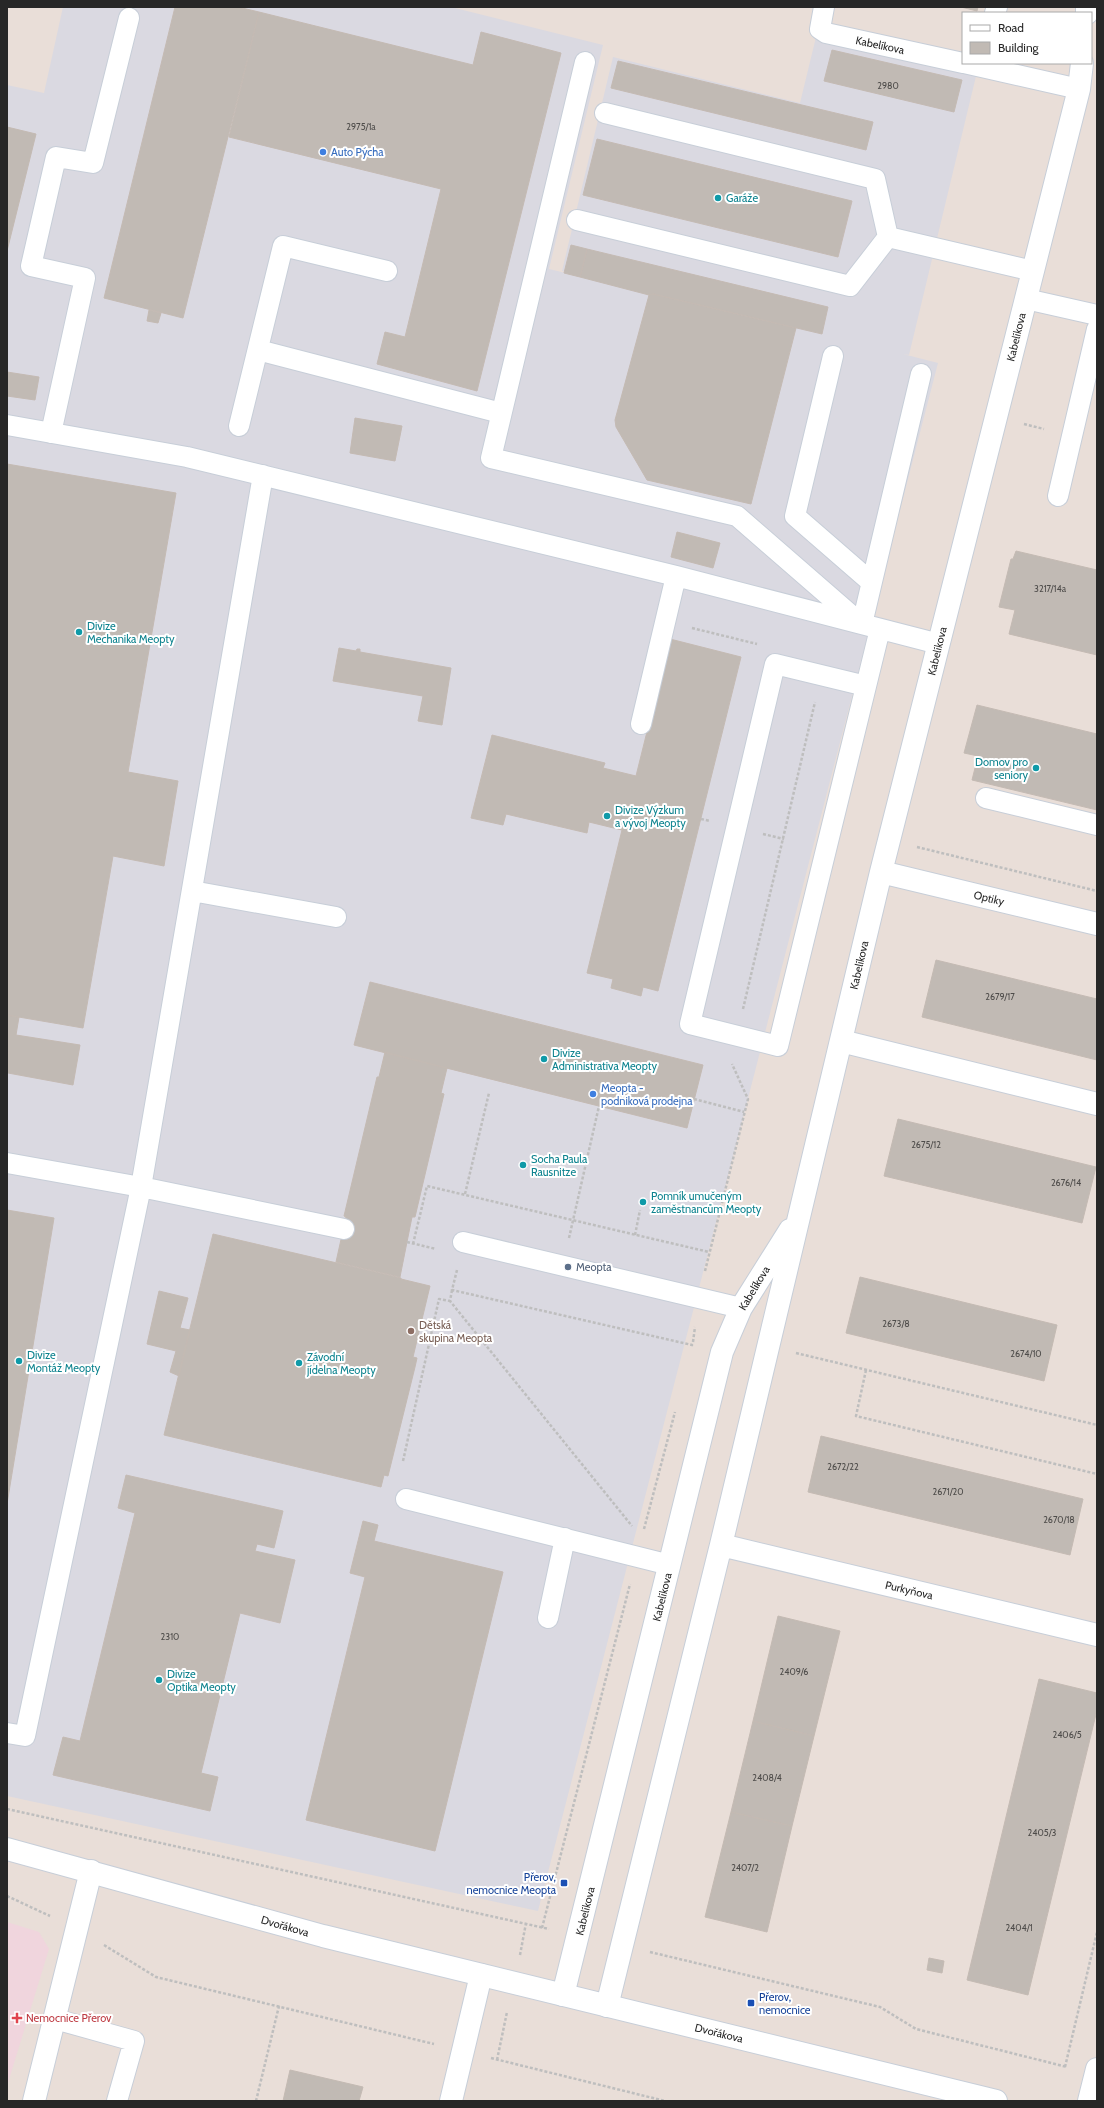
<svg xmlns="http://www.w3.org/2000/svg" width="1104" height="2108" viewBox="0 0 1104 2108" font-family="Cabin,sans-serif">
  <style>
    .industrial { fill: #dad9e1 }
    .medical { fill: #f0d5dd }
    .building { fill: #c1bab4; stroke: #c4bab3 }
    .lines { fill: none; stroke-linecap: round; stroke-linejoin: round }
    .lane-casing { stroke: #c7ced8; stroke-width: 22 }
    .street-casing { stroke: #c7ced8; stroke-width: 24 }
    .secondary-casing { stroke: #c7ced8; stroke-width: 24 }
    .path { stroke: #bebebe; stroke-width: 2.5; stroke-dasharray: 3 2; stroke-linecap: butt }
    .lane { stroke: #fff; stroke-width: 20 }
    .street { stroke: #fff; stroke-width: 22 }
    .secondary { stroke: #fff; stroke-width: 22 }
    .shop-dot { fill: #3f7fe0; stroke: #fff; stroke-width: 1.5 }
    .culture-dot { fill: #0f9aa8; stroke: #fff; stroke-width: 1.5 }
    .service-dot { fill: #5c6f8a; stroke: #fff; stroke-width: 1.5 }
    .education-dot { fill: #8d6e63; stroke: #fff; stroke-width: 1.5 }
    .transit-dot { fill: #1a4fb4; stroke: #fff; stroke-width: 1.5 }
    .health-dot { fill: #e0444e; stroke: #fff; stroke-width: 1.5 }
    .labels { text-anchor: middle; dominant-baseline: central; stroke-width: 4; stroke-linejoin: round; paint-order: stroke }
    .number-label { font-size: 9px; fill: #4e4c4a }
    .street-label { font-size: 11px; fill: #272727; stroke: #fff }
    .shop-label { font-size: 11px; fill: #366cbe; stroke: #fff; text-anchor: start }
    .culture-label { font-size: 11px; fill: #0d838f; stroke: #fff; text-anchor: start }
    .service-label { font-size: 11px; fill: #4e5e75; stroke: #fff; text-anchor: start }
    .education-label { font-size: 11px; fill: #785e54; stroke: #fff; text-anchor: start }
    .transit-label { font-size: 11px; fill: #164399; stroke: #fff; text-anchor: end }
    .health-label { font-size: 11px; fill: #be3a42; stroke: #fff; text-anchor: start }
  </style>
  <rect width="100%" height="100%" fill="#e9ded8"/>
  <path class="industrial" d="M63,7H451L603,45L549,269L753,318L562,271L613,57L800,103L817,33L977,72L909,355L903,354L938,363L538,1911L7,1796V85L44,93Z"/>
  <path class="medical" d="M7,1922L39,1932L49,1949L7,2086Z"/>
  <path class="building" d="M175,7H238L259,12L183,318L104,298Z
    M961,7H978L977,11Z
    M259,12L473,65L481,32L561,53L477,391L377,364L385,332L405,337L441,189L229,137Z
    M832,50L962,80L954,112L824,81Z
    M618,61L873,122L866,150L611,88Z
    M7,127L36,134L7,251Z
    M597,139L852,201L838,257L583,195Z
    M571,245L587,249L580,277L564,273Z
    M587,249L828,307L822,334L653,294L649,295L580,277Z
    M653,294L796,328L751,504L647,480L616,427L615,420L649,295Z
    M149,310L161,313L158,323L147,321Z
    M7,372L39,377L35,400L7,396Z
    M355,418L402,426L395,461L350,453Z
    M7,464L176,493L128,772L178,781L164,866L113,856L83,1028L7,1015Z
    M677,532L720,543L713,568L671,557Z
    M1016,551L1097,570V655L1009,634L1015,610L999,607L1011,559H1013Z
    M670,639L741,657L658,991L643,987L641,996L611,988L613,979L587,973L622,830L589,822L587,833L506,814L503,825L471,818L492,735L605,763L603,768L636,776Z
    M339,648L356,651L357,649H360V652L451,668L442,725L418,721L423,696L333,681Z
    M977,705L1097,734V810L972,780L978,756L964,753Z
    M936,960L1097,999V1060L922,1017Z
    M370,982L703,1065L687,1128L354,1045Z
    M7,1015L19,1017L16,1035L80,1045L73,1085L8,1073Z
    M385,1052L447,1068L441,1093L444,1094L415,1217H412L400,1277L336,1262L346,1217L344,1216L377,1077H379Z
    M898,1119L1096,1167L1082,1223L884,1176Z
    M7,1210L54,1218L7,1504Z
    M213,1234L401,1278V1279L430,1286L413,1357L417,1358L415,1367L388,1476L384,1475L381,1487L164,1435Z
    M860,1277L1057,1325L1044,1381L846,1333Z
    M159,1291L188,1298L180,1328L190,1330L179,1376L170,1372L176,1351L147,1344Z
    M821,1436L1083,1499L1070,1555L808,1492Z
    M126,1475L283,1511L274,1548L257,1544L255,1551L295,1560L280,1623L240,1613L201,1773L218,1777L210,1811L53,1775L63,1737L80,1741L135,1513L118,1508Z
    M363,1521L378,1525L374,1541L503,1572L435,1851L306,1820L365,1577L350,1573Z
    M778,1616L840,1631L814,1736L753,1721Z
    M1039,1679L1097,1693V1710L1028,1995L967,1980Z
    M753,1721L814,1736L792,1826L731,1812Z
    M731,1812L792,1826L767,1932L705,1917Z
    M929,1958L944,1961L942,1973L927,1970Z
    M290,2070L363,2087L359,2101H283Z"/>
  <g class="lines">
    <defs>
      <path id="lane" d="M824,7L820,29L826,33L963,63
        M995,13L997,7
        M585,62L491,458L737,516L859,622
        M964,63L1079,89
        M605,113L875,179L888,237
        M577,220L850,286L888,237
        M888,237L1033,271
        M1026,299L1097,315
        M258,350L501,413
        M833,356L795,516L871,582
        M7,425L187,457L676,576L939,644
        M239,426L283,246L387,271
        M51,433L85,278L31,266L56,157L93,163L129,18
        M1058,496L1097,329
        M862,624L921,374
        M866,686L775,664L690,1024L778,1046L880,629
        M641,724L676,576
        M986,798L1097,825
        M192,891L336,917
        M7,1163L141,1187L344,1229
        M463,1242L741,1308
        M406,1499L670,1565
        M548,1618L565,1538
        M7,1733L25,1736L141,1187L263,475
        M55,2019L134,2041L117,2101"/>
      <path id="street" d="M1087,13V7
        M881,872L1097,924
        M841,1041L1097,1104
        M721,1545L1097,1635
        M563,1995L722,1352L741,1308L790,1230
        M607,2006L721,1545L881,872L1079,89L1082,63
        M34,2101L91,1871
        M451,2101L481,1975
        M1089,2101L1097,2069"/>
      <path id="secondary" d="M7,1849L323,1936L996,2101"/>
    </defs>
    <use href="#lane" class="lane-casing"/>
    <use href="#street" class="street-casing"/>
    <use href="#secondary" class="secondary-casing"/>
    <path class="path" d="M1024,424L1044,429
      M692,628L757,644
      M701,819L710,821
      M763,834L784,839
      M917,847L1097,891
      M743,1009L815,702
      M694,1099L744,1112
      M465,1194L489,1093
      M635,1235L640,1210
      M569,1238L599,1106
      M407,1242L436,1249
      M413,1244L427,1186L709,1252
      M457,1270L452,1290L692,1345L691,1347
      M705,1271L748,1099L732,1064
      M452,1290L450,1301L632,1526
      M693,1342L695,1327
      M796,1353L1097,1425
      M866,1370L856,1416L1097,1474
      M403,1461L439,1299L450,1301
      M644,1529L675,1412
      M7,1809L549,1929
      M7,1896L50,1916
      M542,1928L630,1584
      M104,1945L156,1977L434,2044
      M650,1952L880,2007L916,2029L1067,2067
      M520,1955L526,1923
      M491,2058L665,2101
      M497,2060L507,2012
      M1065,2067L1097,1932
      M256,2101L279,2006"/>
    <use href="#lane" class="lane"/>
    <use href="#street" class="street"/>
    <use href="#secondary" class="secondary"/>
  </g>
  <g class="shop-dot">
    <circle cx="323" cy="152" r="4"/>
    <circle cx="593" cy="1094" r="4"/>
  </g>
  <g class="culture-dot">
    <circle cx="718" cy="198" r="4"/>
    <circle cx="79" cy="632" r="4"/>
    <circle cx="1036" cy="768" r="4"/>
    <circle cx="607" cy="816" r="4"/>
    <circle cx="544" cy="1059" r="4"/>
    <circle cx="523" cy="1165" r="4"/>
    <circle cx="643" cy="1202" r="4"/>
    <circle cx="19" cy="1361" r="4"/>
    <circle cx="299" cy="1363" r="4"/>
    <circle cx="159" cy="1680" r="4"/>
  </g>
  <circle class="service-dot" cx="568" cy="1267" r="4"/>
  <circle class="education-dot" cx="411" cy="1331" r="4"/>
  <g class="transit-dot">
    <rect x="560" y="1879" width="8" height="8" rx="2"/>
    <rect x="747" y="1999" width="8" height="8" rx="2"/>
  </g>
  <path class="health-dot" d="M15 2012h4v4h4v4h-4v4h-4v-4h-4v-4h4z"/>
  <g class="labels">
    <g class="number-label">
      <text x="888" y="85">2980</text>
      <text x="361" y="126">2975/1a</text>
      <text x="1050" y="588">3217/14a</text>
      <text x="1000" y="996">2679/17</text>
      <text x="926" y="1144">2675/12</text>
      <text x="1066" y="1182">2676/14</text>
      <text x="896" y="1323">2673/8</text>
      <text x="1026" y="1353">2674/10</text>
      <text x="843" y="1466">2672/22</text>
      <text x="948" y="1491">2671/20</text>
      <text x="1059" y="1519">2670/18</text>
      <text x="170" y="1636">2310</text>
      <text x="794" y="1671">2409/6</text>
      <text x="1067" y="1734">2406/5</text>
      <text x="767" y="1777">2408/4</text>
      <text x="1042" y="1832">2405/3</text>
      <text x="745" y="1867">2407/2</text>
      <text x="1019" y="1927">2404/1</text>
    </g>
    <g class="street-label">
      <text transform="translate(880 45) rotate(12)">Kabelíkova</text>
      <text transform="translate(1016 337) rotate(-76)">Kabelíkova</text>
      <text transform="translate(937 651) rotate(-76)">Kabelíkova</text>
      <text transform="translate(989 898) rotate(14)">Optiky</text>
      <text transform="translate(859 965) rotate(-77)">Kabelíkova</text>
      <text transform="translate(754 1288) rotate(-59)">Kabelíkova</text>
      <text transform="translate(909 1590) rotate(13)">Purkyňova</text>
      <text transform="translate(662 1597) rotate(-76)">Kabelíkova</text>
      <text transform="translate(585 1911) rotate(-76)">Kabelíkova</text>
      <text transform="translate(285 1926) rotate(16)">Dvořákova</text>
      <text transform="translate(719 2033) rotate(14)">Dvořákova</text>
    </g>
    <g class="shop-label">
      <text x="331" y="152">Auto Pýcha</text>
      <text x="601" y="1088">Meopta -<tspan x="601" dy="13">podniková prodejna</tspan></text>
    </g>
    <g class="culture-label">
      <text x="726" y="198">Garáže</text>
      <text x="87" y="626">Divize<tspan x="87" dy="13">Mechanika Meopty</tspan></text>
      <text x="1028" y="762" text-anchor="end">Domov pro<tspan x="1028" dy="13">seniory</tspan></text>
      <text x="615" y="810">Divize Výzkum<tspan x="615" dy="13">a vývoj Meopty</tspan></text>
      <text x="552" y="1053">Divize<tspan x="552" dy="13">Administrativa Meopty</tspan></text>
      <text x="531" y="1159">Socha Paula<tspan x="531" dy="13">Rausnitze</tspan></text>
      <text x="651" y="1196">Pomník umučeným<tspan x="651" dy="13">zaměstnancům Meopty</tspan></text>
      <text x="27" y="1355">Divize<tspan x="27" dy="13">Montáž Meopty</tspan></text>
      <text x="307" y="1357">Závodní<tspan x="307" dy="13">jídelna Meopty</tspan></text>
      <text x="167" y="1674">Divize<tspan x="167" dy="13">Optika Meopty</tspan></text>
    </g>
    <g class="service-label">
      <text x="576" y="1267">Meopta</text>
    </g>
    <g class="education-label">
      <text x="419" y="1325">Dětská<tspan x="419" dy="13">skupina Meopta</tspan></text>
    </g>
    <g class="transit-label">
      <text x="556" y="1877">Přerov,<tspan x="556" dy="13">nemocnice Meopta</tspan></text>
      <text x="759" y="1997" text-anchor="start">Přerov,<tspan x="759" dy="13">nemocnice</tspan></text>
    </g>
    <g class="health-label">
      <text x="26" y="2018">Nemocnice Přerov</text>
    </g>
  </g>
  <rect width="1104" height="2108" fill="none" stroke="#272727" stroke-width="16"/>
  <rect x="962" y="12" width="130" height="52" fill="#ffffff" stroke="#a9a9a9"/>
  <rect x="970" y="25" width="20" height="6" fill="#ffffff" stroke="#a9a9a9"/>
  <text x="998" y="32" font-size="12" fill="#272727">Road</text>
  <rect x="970" y="42" width="20" height="12" fill="#c1bab4" stroke="#a9a9a9"/>
  <text x="998" y="52" font-size="12" fill="#272727">Building</text>
</svg>
